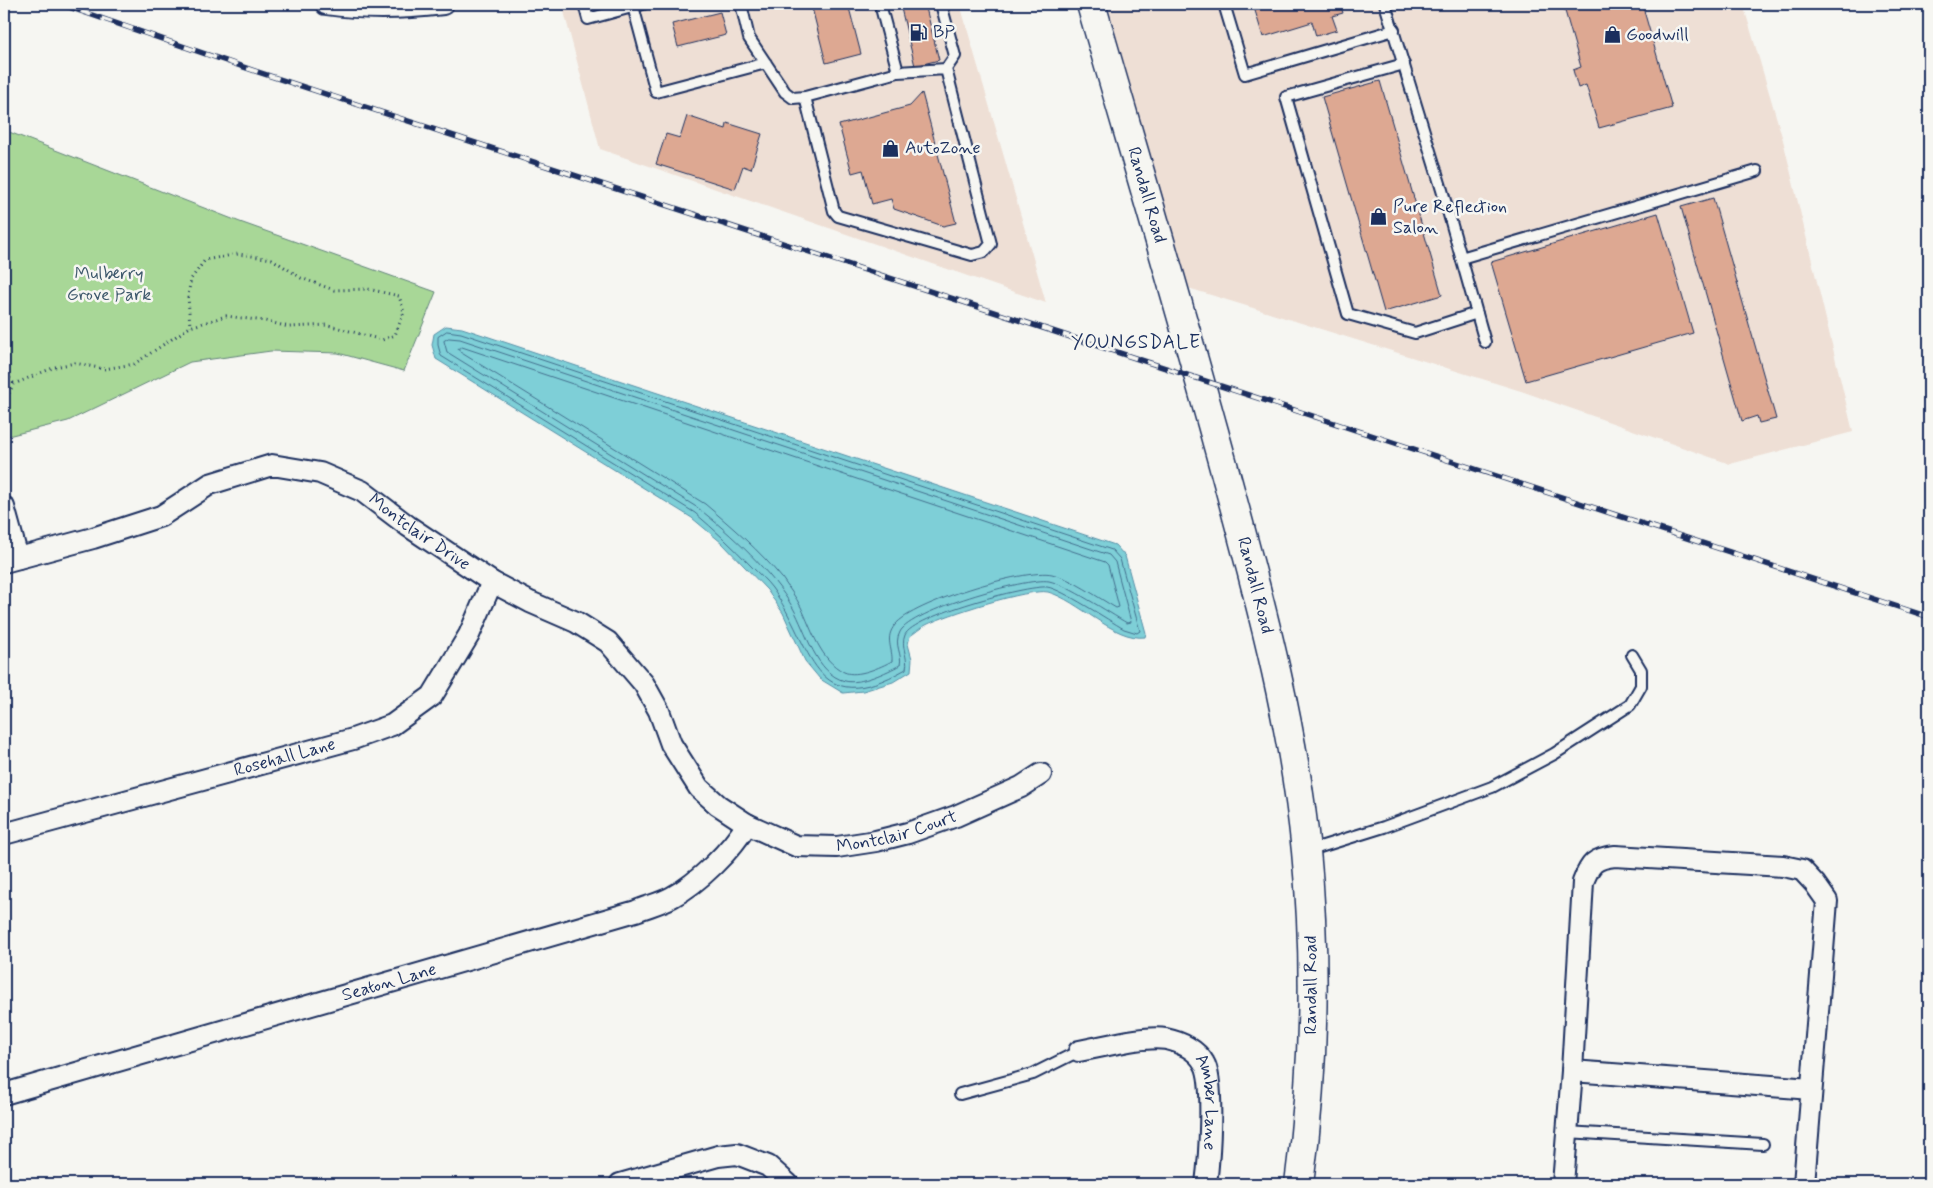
<svg xmlns="http://www.w3.org/2000/svg" width="1933" height="1188" viewBox="0 0 1933 1188" font-family="Mynerve,sans-serif">
  <style>
    .built { fill: #eedfd5 }
    .green { fill: #a8d797; stroke: #62837a }
    .water { fill: #7ecfd7; stroke: #568fa7 }
    .lines { fill: none; stroke-linecap: round; stroke-linejoin: round }
    .shore { stroke: #436f8e; stroke-width: 1 }
    .building { fill: #dda892; stroke: #1b2f5e }
    .lane-casing { stroke: #1b2f5e; stroke-width: 14 }
    .street-casing { stroke: #1b2f5e; stroke-width: 24 }
    .primary-casing { stroke: #1b2f5e; stroke-width: 31 }
    .path { stroke: #1b2f5e; stroke-width: 3; stroke-dasharray: 1 4; stroke-linecap: butt }
    .lane { stroke: #f6f6f2; stroke-width: 10 }
    .street { stroke: #f6f6f2; stroke-width: 20 }
    .primary { stroke: #f6f6f2; stroke-width: 28 }
    .rail-casing { stroke: #1b2f5e; stroke-width: 5.5 }
    .rail { stroke: #f6f6f2; stroke-width: 4; stroke-dasharray: 11; stroke-linecap: butt }
    .labels { text-anchor: middle; dominant-baseline: central; stroke-width: 5; stroke-linejoin: round; paint-order: stroke }
    .poi-label { font-size: 18px; fill: #1b2f5e; stroke: #f6f6f2; text-anchor: start }
    .street-label { font-size: 18px; fill: #1b2f5e; stroke: #f6f6f2 }
    .park-label { font-size: 18px; fill: #3e596c; stroke: #f6f6f2 }
    .neighbourhood-label { font-size: 19px; letter-spacing: 1px; fill: #1b2f5e; stroke: #f6f6f2 }
  </style>
  <rect width="100%" height="100%" fill="#f6f6f2"/>
  <filter id="ink" filterUnits="userSpaceOnUse"><feTurbulence type="fractalNoise" baseFrequency=".02" numOctaves="2"/><feDisplacementMap in="SourceGraphic" scale="10" xChannelSelector="R" yChannelSelector="G"/><feConvolveMatrix kernelMatrix="1 2 1 2 8 2 1 2 1" color-interpolation-filters="sRGB"/></filter>
  <g filter="url(#ink)">
    <path class="built" d="M562,4H960L1046,303L600,149Z
      M1104,4H1743L1783,140L1853,432L1730,464L1521,391L1185,287Z"/>
    <path class="green" d="M4,130L240,222L436,292L404,371L338,353L271,351L190,362L68,421L4,437Z"/>
    <path class="water" d="M446,326L462,328L1115,545L1125,556L1146,633L1145,637C1114,641 1078,600 1048,592C1029,588 945,615 926,625C920,628 915,633 910,636L908,644L912,659L911,671L893,682L863,691L843,693L820,679L805,661L783,613L767,590L722,543L692,518L436,359L432,345L434,334Z"/>
    <g class="lines">
      <path class="shore" d="M447,331L461,333L1112,550L1120,559L1140,631L1137,633L1124,629C1108,620 1062,589 1047,587C1026,585 913,616 905,635C900,647 909,657 906,669C811,723 814,646 772,588C766,580 758,573 751,566C733,547 715,530 695,513L441,356L438,345V337Z
        M449,338L460,339L1109,555L1115,562L1131,622L1127,623C1109,613 1068,585 1049,581C1026,577 910,611 900,632C893,645 903,654 900,665C887,672 860,685 845,681C816,674 806,631 793,608C773,573 730,533 698,508L447,352L444,341Z
        M462,347L1105,562L1108,565L1119,607L1116,608C1097,597 1073,579 1052,574C1025,568 912,603 895,625C884,638 893,649 892,661C881,667 857,678 844,672C820,660 812,630 801,607C796,597 788,587 782,578C760,551 731,526 705,504L460,352L458,349Z"/>
    </g>
    <path class="building" d="M811,4H848L861,54L826,63Z
      M900,4H925L939,60L915,66Z
      M1253,4H1340L1343,13L1332,16L1337,30L1316,36L1312,22L1263,37Z
      M1563,4H1642L1672,108L1599,128L1586,85L1578,88L1573,70L1581,67Z
      M720,12L726,35L678,47L672,24Z
      M1380,81L1442,295L1384,312L1322,97Z
      M922,93L956,223L943,226L894,209L891,199L872,204L863,170L852,173L839,125L910,106Z
      M687,116L726,129L727,123L762,134L751,169L743,166L735,189L656,164L666,134L680,138Z
      M1713,198L1776,419L1759,423L1757,416L1742,421L1681,207Z
      M1658,213L1693,333L1526,381L1491,262Z"/>
    <g class="lines">
      <defs>
        <path id="lane" d="M584,4L588,19L643,4
          M741,4L749,38L785,92L793,98L805,97L898,72L880,4
          M1224,4L1245,74L1394,30
          M1385,4L1442,190L1485,342
          M633,6L656,92L766,63
          M1404,64L1286,97L1348,314L1415,333L1477,313
          M898,72L946,69
          M805,97L834,211L838,216L972,255L984,252L991,244L946,69L955,56L941,4
          M1461,258L1757,171
          M1307,851L1384,827L1492,787L1554,754L1630,705L1641,686V670L1632,655
          M960,1094L1033,1074L1079,1051
          M1567,1132L1763,1144"/>
        <g id="street">
          <path d="M326,4C366,10 403,9 443,4"/>
          <path d="M4,507L18,558"/>
          <path id="s1" d="M4,562L93,538L161,516L210,484L272,465L320,473L362,491L408,526L492,582L530,602L576,622L608,642L644,684L659,711L671,744L699,788L718,805L747,824L796,846L837,847L876,841L908,833L956,816L1021,787L1041,774"/>
          <path id="s2" d="M4,834L353,739L392,725L432,696L469,635L492,582"/>
          <path id="s3" d="M1079,1051C1103,1047 1144,1035 1166,1039C1181,1042 1197,1050 1204,1063C1215,1081 1209,1161 1206,1184"/>
          <path d="M1572,1071L1811,1089"/>
          <path id="s4" d="M4,1094L636,911C648,906 661,903 672,897C698,883 732,850 747,824"/>
          <path d="M620,1184L718,1156L737,1154L768,1166L788,1184"/>
          <path d="M1563,1184L1572,1071L1583,882C1590,864 1594,858 1615,856L1783,866L1802,870L1815,884L1827,901L1804,1184"/>
        </g>
        <g id="primary">
          <path id="s5" d="M1091,4C1138,167 1187,330 1231,494C1263,612 1294,729 1306,851C1317,962 1314,1074 1299,1184"/>
        </g>
      </defs>
      <use href="#lane" class="lane-casing"/>
      <use href="#street" class="street-casing"/>
      <use href="#primary" class="primary-casing"/>
      <path class="path" d="M4,370L14,384
        M4,402L14,384L55,367L75,363L104,369L134,364L190,327L226,316L265,321L289,327L328,325L382,340L395,335L404,312L399,296L368,289L334,290L301,278L272,259L238,254L205,260L191,279L188,295L190,327"/>
      <use href="#lane" class="lane"/>
      <use href="#street" class="street"/>
      <use href="#primary" class="primary"/>
      <defs>
        <path id="rail" d="M60,4L258,72L1929,617"/>
      </defs>
      <use href="#rail" class="rail-casing"/>
      <use href="#rail" class="rail"/>
    </g>
  </g>
  <defs>
    <symbol id="fuel-bare" viewBox="-9 -9 18 18"><path d="M-5.5-6h7V0h2V4h1.3V-2.5L3-4.5l.8-.8L6-3V5H2.5V1h-1V6h-7ZM-4.2-4.7v3.2H.2V-4.7Z" fill="#1b2f5e" stroke="#f6f6f2" stroke-width="2.5" paint-order="stroke"/></symbol>
    <symbol id="shop-bare" viewBox="-9 -9 18 18"><path d="M-5-2.5h2.3a2.7 3.5 0 0 1 5.4 0H5L5.5 6h-11ZM-1.5-2.5h3a1.5 2.3 0 0 0-3 0Z" fill="#1b2f5e" stroke="#f6f6f2" stroke-width="2.5" paint-order="stroke"/></symbol>
  </defs>
  <g fill-rule="evenodd">
    <use href="#fuel-bare" x="906" y="20" width="25" height="25"/>
    <use href="#shop-bare" x="1600" y="22" width="25" height="25"/>
    <use href="#shop-bare" x="878" y="136" width="25" height="25"/>
    <use href="#shop-bare" x="1366" y="204" width="25" height="25"/>
  </g>
  <g class="labels">
    <g class="poi-label">
      <text x="933" y="32">BP</text>
      <text x="1626" y="35">Goodwill</text>
      <text x="905" y="148">AutoZone</text>
      <text x="1393" y="207">Pure Reflection<tspan x="1393" dy="21">Salon</tspan></text>
    </g>
    <g class="street-label">
      <text stroke="none"><textPath href="#s5" startOffset="199">Randall Road</textPath></text>
      <text stroke="none"><textPath href="#s1" startOffset="452">Montclair Drive</textPath></text>
      <text stroke="none"><textPath href="#s5" startOffset="604">Randall Road</textPath></text>
      <text stroke="none"><textPath href="#s2" startOffset="291">Rosehall Lane</textPath></text>
      <text stroke="none"><textPath href="#s1" startOffset="1061">Montclair Court</textPath></text>
      <text stroke="none"><textPath href="#s4" startOffset="401">Seaton Lane</textPath></text>
      <text transform="translate(1311 985) rotate(-90)">Randall Road</text>
      <text stroke="none"><textPath href="#s3" startOffset="174">Amber Lane</textPath></text>
    </g>
    <g class="park-label">
      <text x="109" y="274">Mulberry<tspan x="109" dy="21">Grove Park</tspan></text>
    </g>
    <g class="neighbourhood-label">
      <text x="1136" y="342">YOUNGSDALE</text>
    </g>
  </g>
  <rect width="1933" height="1188" fill="none" stroke="#f6f6f2" stroke-width="20"/>
  <rect x="10" y="10" width="1913" height="1168" fill="none" stroke="#1b2f5e" stroke-width="2" filter="url(#ink)"/>
</svg>
